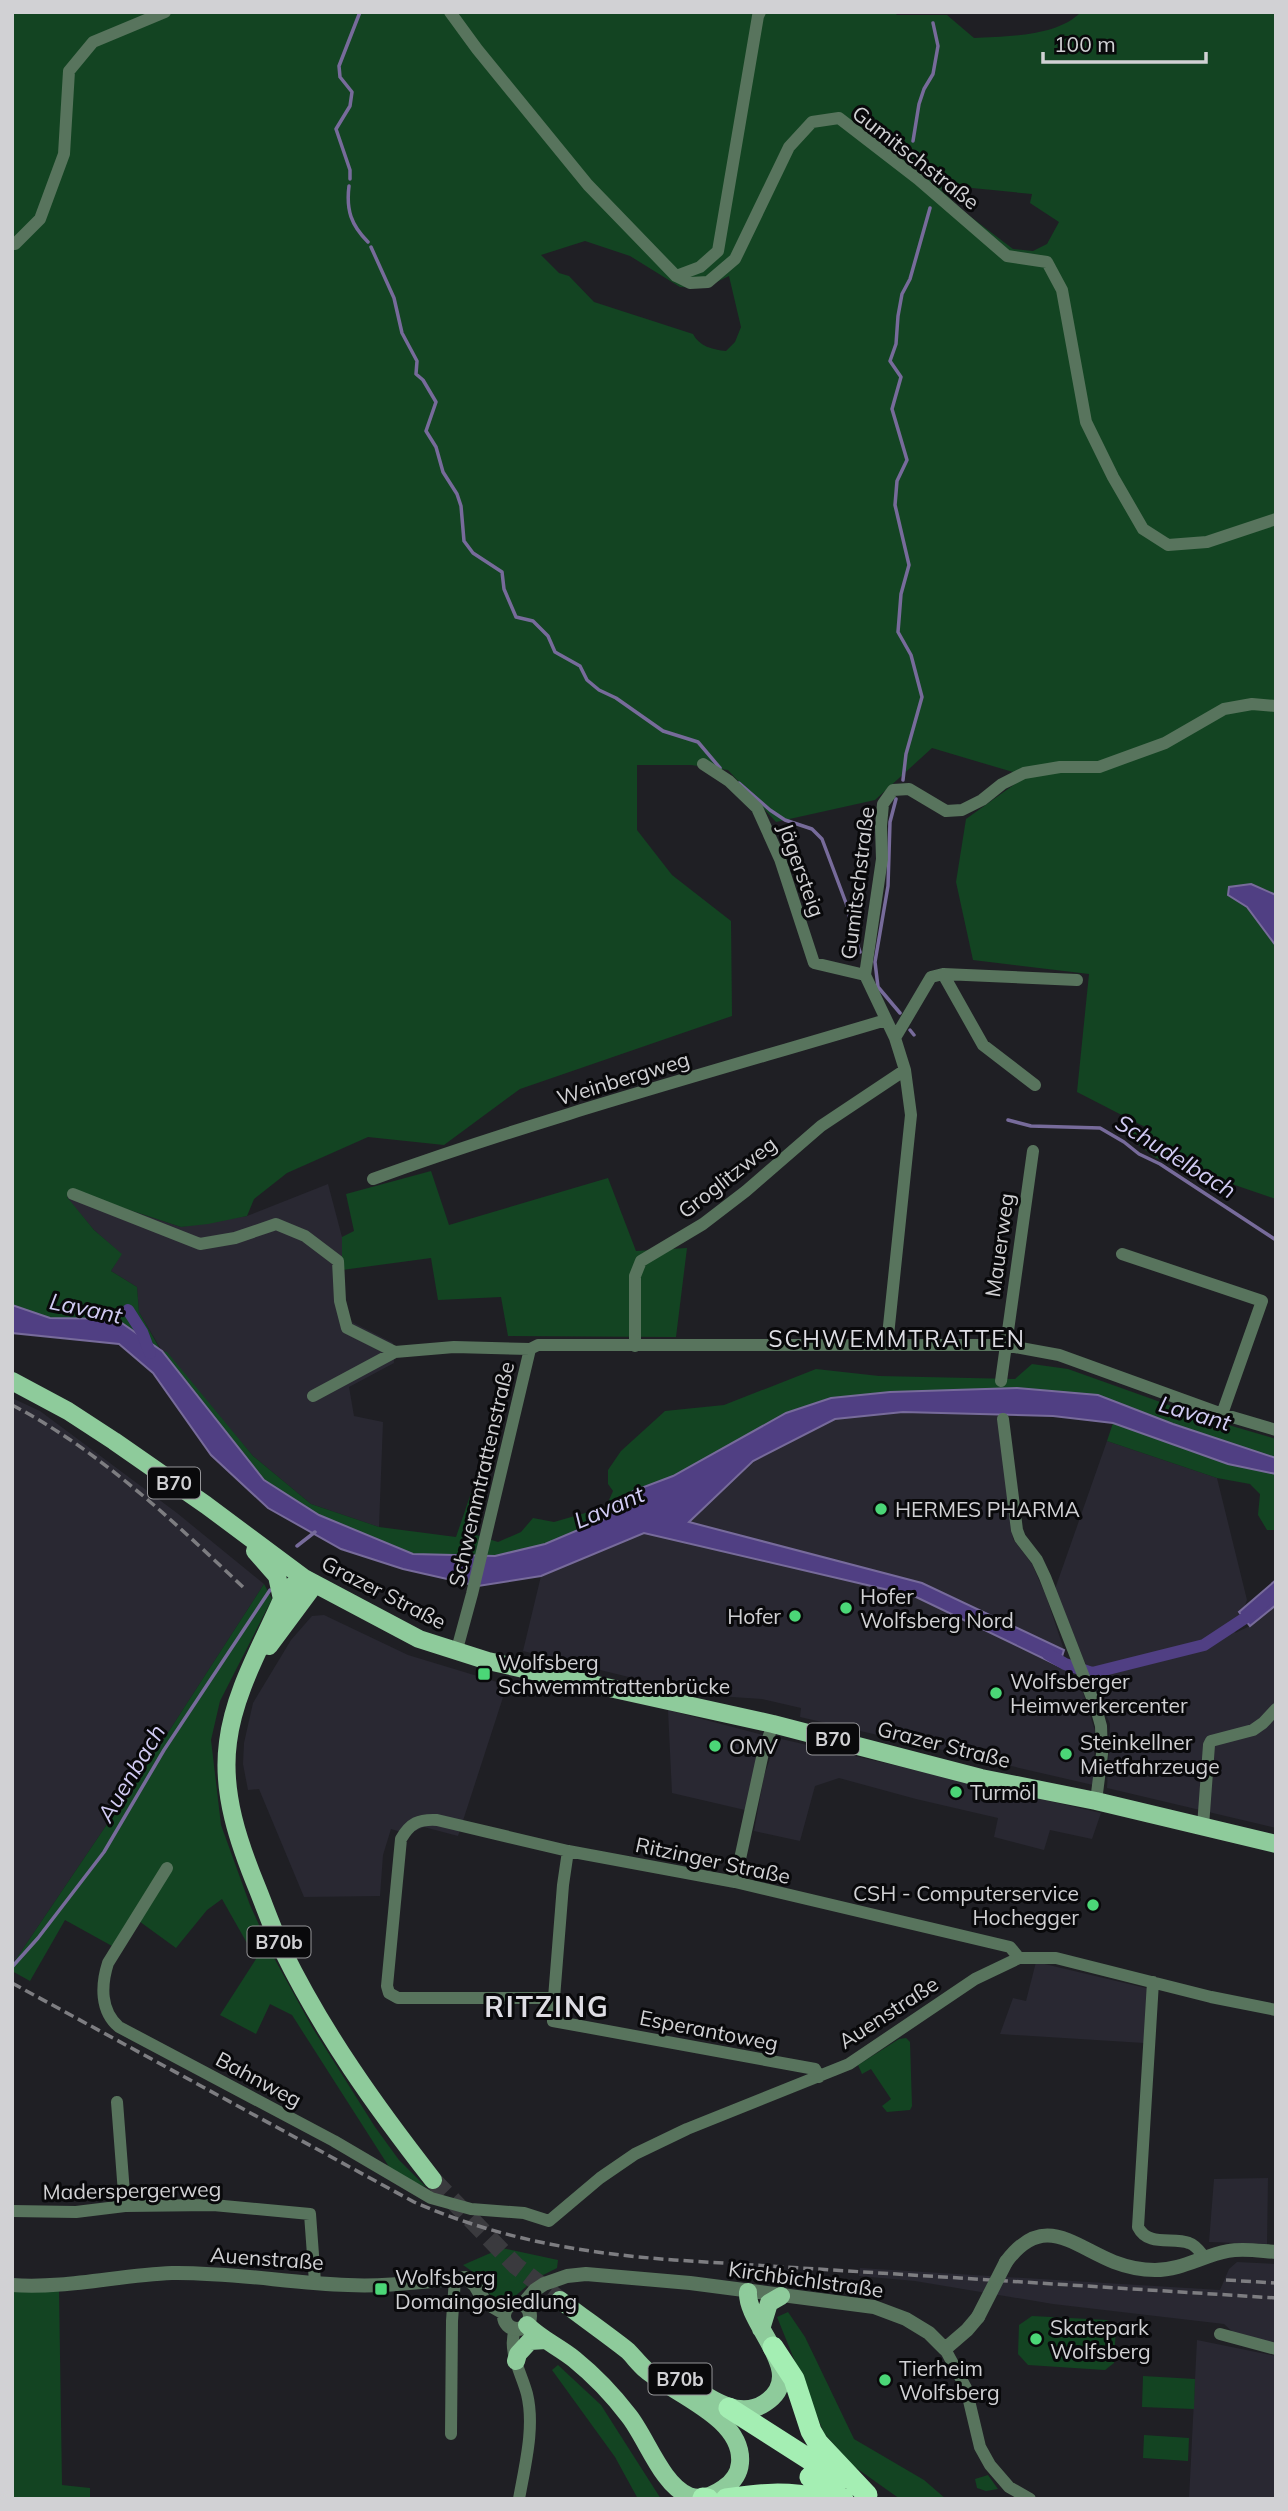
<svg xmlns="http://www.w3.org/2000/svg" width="1288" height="2511" viewBox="0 0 1288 2511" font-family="Mulish,sans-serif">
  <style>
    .built { fill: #292832 }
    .green { fill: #134422; fill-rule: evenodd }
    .water { fill: #503f83; stroke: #776b9b; stroke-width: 2 }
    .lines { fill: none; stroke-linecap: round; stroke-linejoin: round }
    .stream { stroke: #776b9b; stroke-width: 3.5 }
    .canal { stroke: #503f83; stroke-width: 12 }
    .primary-tunnel { stroke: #3a3a3e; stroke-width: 18; stroke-dasharray: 18 9; stroke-linecap: butt }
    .minor { stroke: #58745d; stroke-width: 12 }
    .tertiary { stroke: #58745d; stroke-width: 14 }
    .primary { stroke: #8ecb9b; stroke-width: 18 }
    .motorway { stroke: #a4eeb3; stroke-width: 21 }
    .rail { stroke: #7d7d81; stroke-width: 3.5; stroke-dasharray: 10 5; stroke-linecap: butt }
    .tertiary-bridge { stroke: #58745d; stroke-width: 14 }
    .poi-dot { fill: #4bd677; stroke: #09090b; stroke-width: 2.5 }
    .labels { text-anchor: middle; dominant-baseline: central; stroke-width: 6; stroke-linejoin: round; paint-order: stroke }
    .shield { fill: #09090b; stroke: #959598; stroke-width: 2 }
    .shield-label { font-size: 19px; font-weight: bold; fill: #d1d1d4 }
    .street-label { font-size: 21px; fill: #d1d1d4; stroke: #09090b }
    .poi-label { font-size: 21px; fill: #d1d1d4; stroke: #09090b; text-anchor: start }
    .water-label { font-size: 23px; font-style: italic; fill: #d1cbf3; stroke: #09090b }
    .neighbourhood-label { font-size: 23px; letter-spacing: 2px; fill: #dedde4; stroke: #09090b }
    .district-label { font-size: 28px; font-weight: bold; letter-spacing: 2px; fill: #dedde4; stroke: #09090b }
  </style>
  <rect width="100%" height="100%" fill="#1f1f24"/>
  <path class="built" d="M328,1184L342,1237V1270L348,1320L393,1343L394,1363L349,1387L354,1416L383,1422L379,1527L311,1504L253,1456L162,1351L139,1312L137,1287L111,1271L121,1254L94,1230L66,1197L72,1191L181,1227L247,1216Z
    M12,1398L40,1411L177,1513L264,1584L149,1762L12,1965Z
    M903,1412L999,1414L1013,1539L1032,1564L1046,1596L1064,1650L922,1583L688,1523L753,1461L836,1419Z
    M1107,1441L1217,1478L1247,1600L1235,1633L1250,1626L1276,1605V1828L1107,1788L1110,1724L1055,1589Z
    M644,1533L914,1596L1059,1666L1079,1679L1095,1731L1093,1785L800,1717L801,1708L762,1699L702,1695L523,1651L541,1576Z
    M324,1615L408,1655L507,1685L458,1836L424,1827L408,1834L391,1829L383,1855L380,1896L304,1897L259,1789L248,1790L243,1764L244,1743L253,1703L291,1640L312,1616Z
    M668,1710L763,1735L745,1810L672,1793Z
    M777,1738L1101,1813L1092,1839L1050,1830L1044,1850L994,1837L998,1818L916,1799L839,1778L815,1786L800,1841L754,1831L764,1776Z
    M1036,1962L1150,1989L1144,2043L1000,2034L1013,1998L1026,2001Z
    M1268,2178L1267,2244L1209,2242L1214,2179Z
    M1237,2262L1276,2264V2346L1235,2334L1224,2324L1053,2304L915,2281L859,2276L860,2268L1220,2290L1229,2269Z
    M1197,2340L1276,2356V2499H1189Z"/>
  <path class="green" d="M12,12H894L897,15H947L974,38C1006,36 1057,37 1081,12H1276V895L1265,889L1247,907L1276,946V1199L1156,1158L1120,1131L1147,1128L1077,1092L1089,974L973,960L956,882L966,819L1026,776L932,748L875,800L776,822L728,770L691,765H637V830L672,875L731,921L732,1016L520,1089L444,1145L368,1137L287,1173L254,1199L247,1216L208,1224L181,1227L72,1191L67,1197L94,1230L122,1254L111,1271L137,1287L139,1312L161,1351L167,1352L253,1456L311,1504L379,1527L456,1537L471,1493L486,1490L476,1535L498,1542L521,1532L533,1518L554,1522L606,1507L613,1491L608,1484V1470L621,1451L665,1411L724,1405L816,1369L879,1376L1015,1379L1032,1364L1068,1369L1208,1419L1276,1439V1458L1173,1424L1098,1395L890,1392L634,1491L604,1519L545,1544L495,1556L413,1554L319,1515L264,1480L162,1351L116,1319L50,1318L12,1305ZM947,181L972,188L1032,194L1030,203L1059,222L1047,244L1033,251L1013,249L963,211L941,190ZM585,241L630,256L680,287L704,288L729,276L741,327L735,342L726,351C713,350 699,346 693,334L594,302L569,276L559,273L541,255Z
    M431,1171L449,1225L608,1178L636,1251L687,1248L676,1337L508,1336L501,1297L438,1300L431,1258L342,1270V1237L354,1231L346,1194Z
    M1113,1423L1228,1464L1276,1474V1530H1267L1258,1515L1260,1494L1250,1484L1217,1478L1107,1441Z
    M264,1584L272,1599L220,1701L211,1740L221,1825L250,1905L273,1956L312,2027L375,2127L399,2160L426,2187L393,2173L292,2015L270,2004L256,2034L220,2015L256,1959L222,1899L207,1910L176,1948L132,1916L112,1946L65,1920L30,1981L12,1971V1965L149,1762Z
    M906,2038L910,2042L912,2106L910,2110L887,2112L882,2106L891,2099L871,2069L862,2074L858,2065L899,2039Z
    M502,2248L558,2260L557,2268L535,2279L513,2298L498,2301L487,2292L483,2279L463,2265Z
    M12,2290H59L62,2485L90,2488V2499H12Z
    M788,2312L805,2337L854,2439L924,2480L946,2499H900L852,2465L824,2433L777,2317Z
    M1032,2316L1107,2320L1116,2327L1114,2363L1105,2370L1028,2365L1018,2354L1019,2325Z
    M558,2365L601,2405L661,2499H638L615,2457L552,2370Z
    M1143,2376L1195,2379L1194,2409L1142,2407Z
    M1144,2435L1189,2438L1188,2461L1143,2458Z
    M988,2475L998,2489L986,2491L977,2488L975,2479Z"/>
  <path class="water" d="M1251,884L1276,895V946L1247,907L1228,895L1229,887Z
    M12,1305L50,1318L116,1319L162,1351L264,1480L319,1515L413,1554L495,1556L545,1544L604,1519L633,1491L673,1476L786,1413L831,1398L890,1392L1017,1388L1098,1395L1173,1424L1276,1458V1474L1228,1464L1113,1423L1053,1416L903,1412L835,1419L753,1461L689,1522L922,1583L1064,1650L1059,1666L914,1596L644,1533L541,1576L478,1586L403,1569L341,1549L268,1508L211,1455L153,1373L119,1344L12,1333Z
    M1276,1580V1605L1250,1626L1239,1612Z"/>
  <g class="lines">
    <path class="stream" d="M913,141L919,104L924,89L933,74L938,46L933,23
      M350,179V170L336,129L350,106L352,92L340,77L339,66L360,12
      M349,186C346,210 351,225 368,242
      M371,247L394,298L402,333L417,361L416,374L423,380L436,402L426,431L436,447L443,472L457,494L461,506L464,541L473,553L502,572L504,589L516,617L533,621L548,636L555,652L580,666L587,680L599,690L616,698L663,731L698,742L720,768
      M903,780L906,754L922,697L911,655L898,632L901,594L909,565L895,505L897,481L907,460L892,409L901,377L890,361L896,344L898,316L902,294L910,279L930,208
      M739,783L770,810L785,820L812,829L822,839L849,911V920L860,952
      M875,962L888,886L890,822L896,799
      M875,962L878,987L900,1013
      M910,1030L914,1035
      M1008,1120L1031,1126L1100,1128L1124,1142L1139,1154L1160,1164L1276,1240
      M297,1546L315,1532
      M12,1967L38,1938L104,1852L164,1750L270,1590"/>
    <path class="canal" d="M128,1310L142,1332L150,1353
      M1048,1654L1065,1664L1092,1673L1204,1645L1245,1618L1276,1592"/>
    <path class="primary-tunnel" d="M433,2180L516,2266L560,2300"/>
    <path class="minor" d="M450,12L477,49L588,185L676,276L690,283L708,282L735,259L789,147L812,122L839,118L918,179L1007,256L1047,262L1062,290L1086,422L1113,477L1143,529L1168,545L1207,542L1276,519
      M12,243L15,244L40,219L64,154L69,71L93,42L165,12
      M676,276L700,267L718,251L758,16L760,12
      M703,764L729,781L757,808L780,859L814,963L865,975
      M943,974L1077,980
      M895,1038L931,977L943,974L983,1045L1035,1085
      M373,1179C542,1118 715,1071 886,1020
      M73,1194L200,1244L235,1238L276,1224L305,1236L338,1261L340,1301L347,1328L395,1352
      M1122,1254L1262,1301L1222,1414
      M887,1345L911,1115L905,1070L895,1038L865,975L882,859L881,826L883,804L893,790L909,789L946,811L962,810L982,800L1002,784L1024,773L1060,767H1099L1165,743L1224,709L1252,704L1276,706
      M635,1346V1276L641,1261L703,1224L746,1191L821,1126L905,1070
      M1001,1381L1033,1151
      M313,1396L395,1352L454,1347L530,1349
      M1003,1419L1017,1530L1020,1538L1037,1560L1045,1577L1096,1708L1101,1726L1102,1754L1096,1801
      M456,1653L472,1594L530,1349L538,1345H1004L1059,1355L1222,1414L1276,1430
      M1203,1826L1209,1745L1211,1741L1253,1730L1263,1723L1276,1709
      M167,1868L108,1963C101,1985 100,2011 119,2027L334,2141L431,2198L471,2209L524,2213L549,2221L600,2178L635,2154L687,2129L849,2064L975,1979L1019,1958H1056L1211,1997L1276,2010
      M735,1882L763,1753L773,1724
      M1153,1982L1138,2227C1148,2247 1172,2237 1189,2243C1196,2245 1201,2253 1205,2258
      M554,1998L563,1885L568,1851
      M819,2077L815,2069L553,2021L554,1998H398L389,1993L387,1986L401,1839C410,1823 419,1819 437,1820L568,1851L735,1882L1010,1947L1019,1958
      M117,2102L125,2206
      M12,2211L76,2212L125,2206L213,2205L310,2214L315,2282
      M515,2330C507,2351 522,2374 527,2394C535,2427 525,2465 519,2499
      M1220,2334L1276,2349
      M945,2349L966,2388L980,2447L990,2465L1009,2487L1030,2499
      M451,2434L452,2321L455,2279"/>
    <path class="tertiary" d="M1006,2262C1043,2212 1072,2245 1114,2262C1127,2267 1141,2270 1155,2270C1182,2270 1202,2256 1228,2251C1243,2248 1260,2251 1276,2252
      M12,2285C65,2289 119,2275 172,2273C231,2272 290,2283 348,2285C388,2287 427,2281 466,2278L475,2285L485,2302L504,2313
      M504 2316a13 13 0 1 1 26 0a13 13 0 1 1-26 0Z
      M523,2304L535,2290L544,2284L567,2276L586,2274L690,2283L874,2307L906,2319L929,2333L945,2349L967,2330L978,2317"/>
    <path class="primary" d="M12,1381L68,1411L114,1441L206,1505L304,1578L419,1639L488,1661L773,1724L981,1778L1096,1801L1276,1844
      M255,1551L277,1576L282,1599
      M304,1578L292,1586L282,1599C262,1645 234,1692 228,1742C221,1793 239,1844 258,1890C266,1910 273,1930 282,1949C323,2033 376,2107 433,2180
      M269,1646L315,1584
      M527,2325C541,2339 559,2347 574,2359C595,2376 613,2395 629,2416C647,2439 662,2485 689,2496C702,2501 714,2495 724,2488C733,2482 739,2474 740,2463C744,2418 674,2394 646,2370C639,2364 634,2357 628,2351C605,2333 582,2317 560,2300
      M761,2329L769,2303L781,2296
      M516,2361L518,2354L530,2341L546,2340
      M677,2377C701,2391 735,2423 765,2403C810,2374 746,2325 748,2292"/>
    <path class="motorway" d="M773,2347L794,2379L811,2431L818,2443L867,2495
      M729,2408L840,2479
      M810,2477L843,2499
      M703,2498L708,2499
      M726,2499C760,2494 786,2491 820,2499"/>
    <path class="rail" d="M12,1405C99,1450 173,1521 243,1587
      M12,1983L414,2202C499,2239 581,2253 674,2260L1276,2298
      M1226,2280L1276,2283"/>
    <path class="tertiary-bridge" d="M978,2317L1006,2262"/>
  </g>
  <g class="poi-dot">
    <circle cx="881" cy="1509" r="7"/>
    <circle cx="846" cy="1608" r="7"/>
    <circle cx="795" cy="1616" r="7"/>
    <rect x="477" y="1667" width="14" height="14" rx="3.5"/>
    <circle cx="996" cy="1693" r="7"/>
    <circle cx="715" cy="1746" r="7"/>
    <circle cx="1066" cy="1754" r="7"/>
    <circle cx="956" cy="1792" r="7"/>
    <circle cx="1093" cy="1905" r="7"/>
    <rect x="374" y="2282" width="14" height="14" rx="3.5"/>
    <circle cx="1036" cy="2339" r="7"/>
    <circle cx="885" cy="2380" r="7"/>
  </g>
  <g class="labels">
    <g class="shield">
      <rect x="148" y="1467.5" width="52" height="31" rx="5"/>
      <rect x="807" y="1723.5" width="52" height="31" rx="5"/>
      <rect x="247.5" y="1926.5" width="63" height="31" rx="5"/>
      <rect x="648.5" y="2363.5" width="63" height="31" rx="5"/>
    </g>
    <g class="shield-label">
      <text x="174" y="1483">B70</text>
      <text x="833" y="1739">B70</text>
      <text x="279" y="1942">B70b</text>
      <text x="680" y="2379">B70b</text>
    </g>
    <g class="street-label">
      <text transform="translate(916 157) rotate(38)">Gumitschstraße</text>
      <text transform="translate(802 870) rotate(70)">Jägersteig</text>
      <text transform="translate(857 883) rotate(-83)">Gumitschstraße</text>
      <text transform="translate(623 1078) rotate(-17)">Weinbergweg</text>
      <text transform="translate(727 1177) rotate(-38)">Groglitzweg</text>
      <text transform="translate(999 1245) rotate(-82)">Mauerweg</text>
      <text transform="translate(481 1474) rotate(-77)">Schwemmtrattenstraße</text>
      <text transform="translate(384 1592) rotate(27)">Grazer Straße</text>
      <text transform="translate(944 1744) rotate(14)">Grazer Straße</text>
      <text transform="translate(713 1860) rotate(12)">Ritzinger Straße</text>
      <text transform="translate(888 2012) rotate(-33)">Auenstraße</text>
      <text transform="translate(709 2030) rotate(11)">Esperantoweg</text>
      <text transform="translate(259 2079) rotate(28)">Bahnweg</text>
      <text transform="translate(132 2190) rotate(-1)">Maderspergerweg</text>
      <text transform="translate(267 2258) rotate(4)">Auenstraße</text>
      <text transform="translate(806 2279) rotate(8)">Kirchbichlstraße</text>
    </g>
    <g class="poi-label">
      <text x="895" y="1509">HERMES PHARMA</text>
      <text x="860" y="1596">Hofer<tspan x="860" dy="24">Wolfsberg Nord</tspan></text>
      <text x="781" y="1616" text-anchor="end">Hofer</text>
      <text x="498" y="1662">Wolfsberg<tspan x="498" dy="24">Schwemmtrattenbrücke</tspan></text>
      <text x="1010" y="1681">Wolfsberger<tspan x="1010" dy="24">Heimwerkercenter</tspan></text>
      <text x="1080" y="1742">Steinkellner<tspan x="1080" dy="24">Mietfahrzeuge</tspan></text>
      <text x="729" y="1746">OMV</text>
      <text x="970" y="1792">Turmöl</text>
      <text x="1079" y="1893" text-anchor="end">CSH - Computerservice<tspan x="1079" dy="24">Hochegger</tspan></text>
      <text x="395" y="2277">Wolfsberg<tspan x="395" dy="24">Domaingosiedlung</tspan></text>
      <text x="1050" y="2327">Skatepark<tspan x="1050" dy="24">Wolfsberg</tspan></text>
      <text x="899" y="2368">Tierheim<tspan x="899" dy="24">Wolfsberg</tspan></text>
    </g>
    <g class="water-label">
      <text transform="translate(1176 1156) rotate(32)">Schudelbach</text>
      <text transform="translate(86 1308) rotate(12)">Lavant</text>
      <text transform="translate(1195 1413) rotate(16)">Lavant</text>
      <text transform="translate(609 1507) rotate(-23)">Lavant</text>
      <text transform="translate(131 1773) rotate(-59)">Auenbach</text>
    </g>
    <g class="neighbourhood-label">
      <text x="897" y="1338">SCHWEMMTRATTEN</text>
    </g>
    <g class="district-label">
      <text x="547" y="2006">RITZING</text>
    </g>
  </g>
  <rect width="1288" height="2511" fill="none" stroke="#d1d1d4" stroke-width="28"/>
  <path d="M1043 52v10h163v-10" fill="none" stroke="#d1d1d4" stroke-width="3.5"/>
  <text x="1054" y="52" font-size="21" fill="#d1d1d4" stroke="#09090b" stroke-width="5" paint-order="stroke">100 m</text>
</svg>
